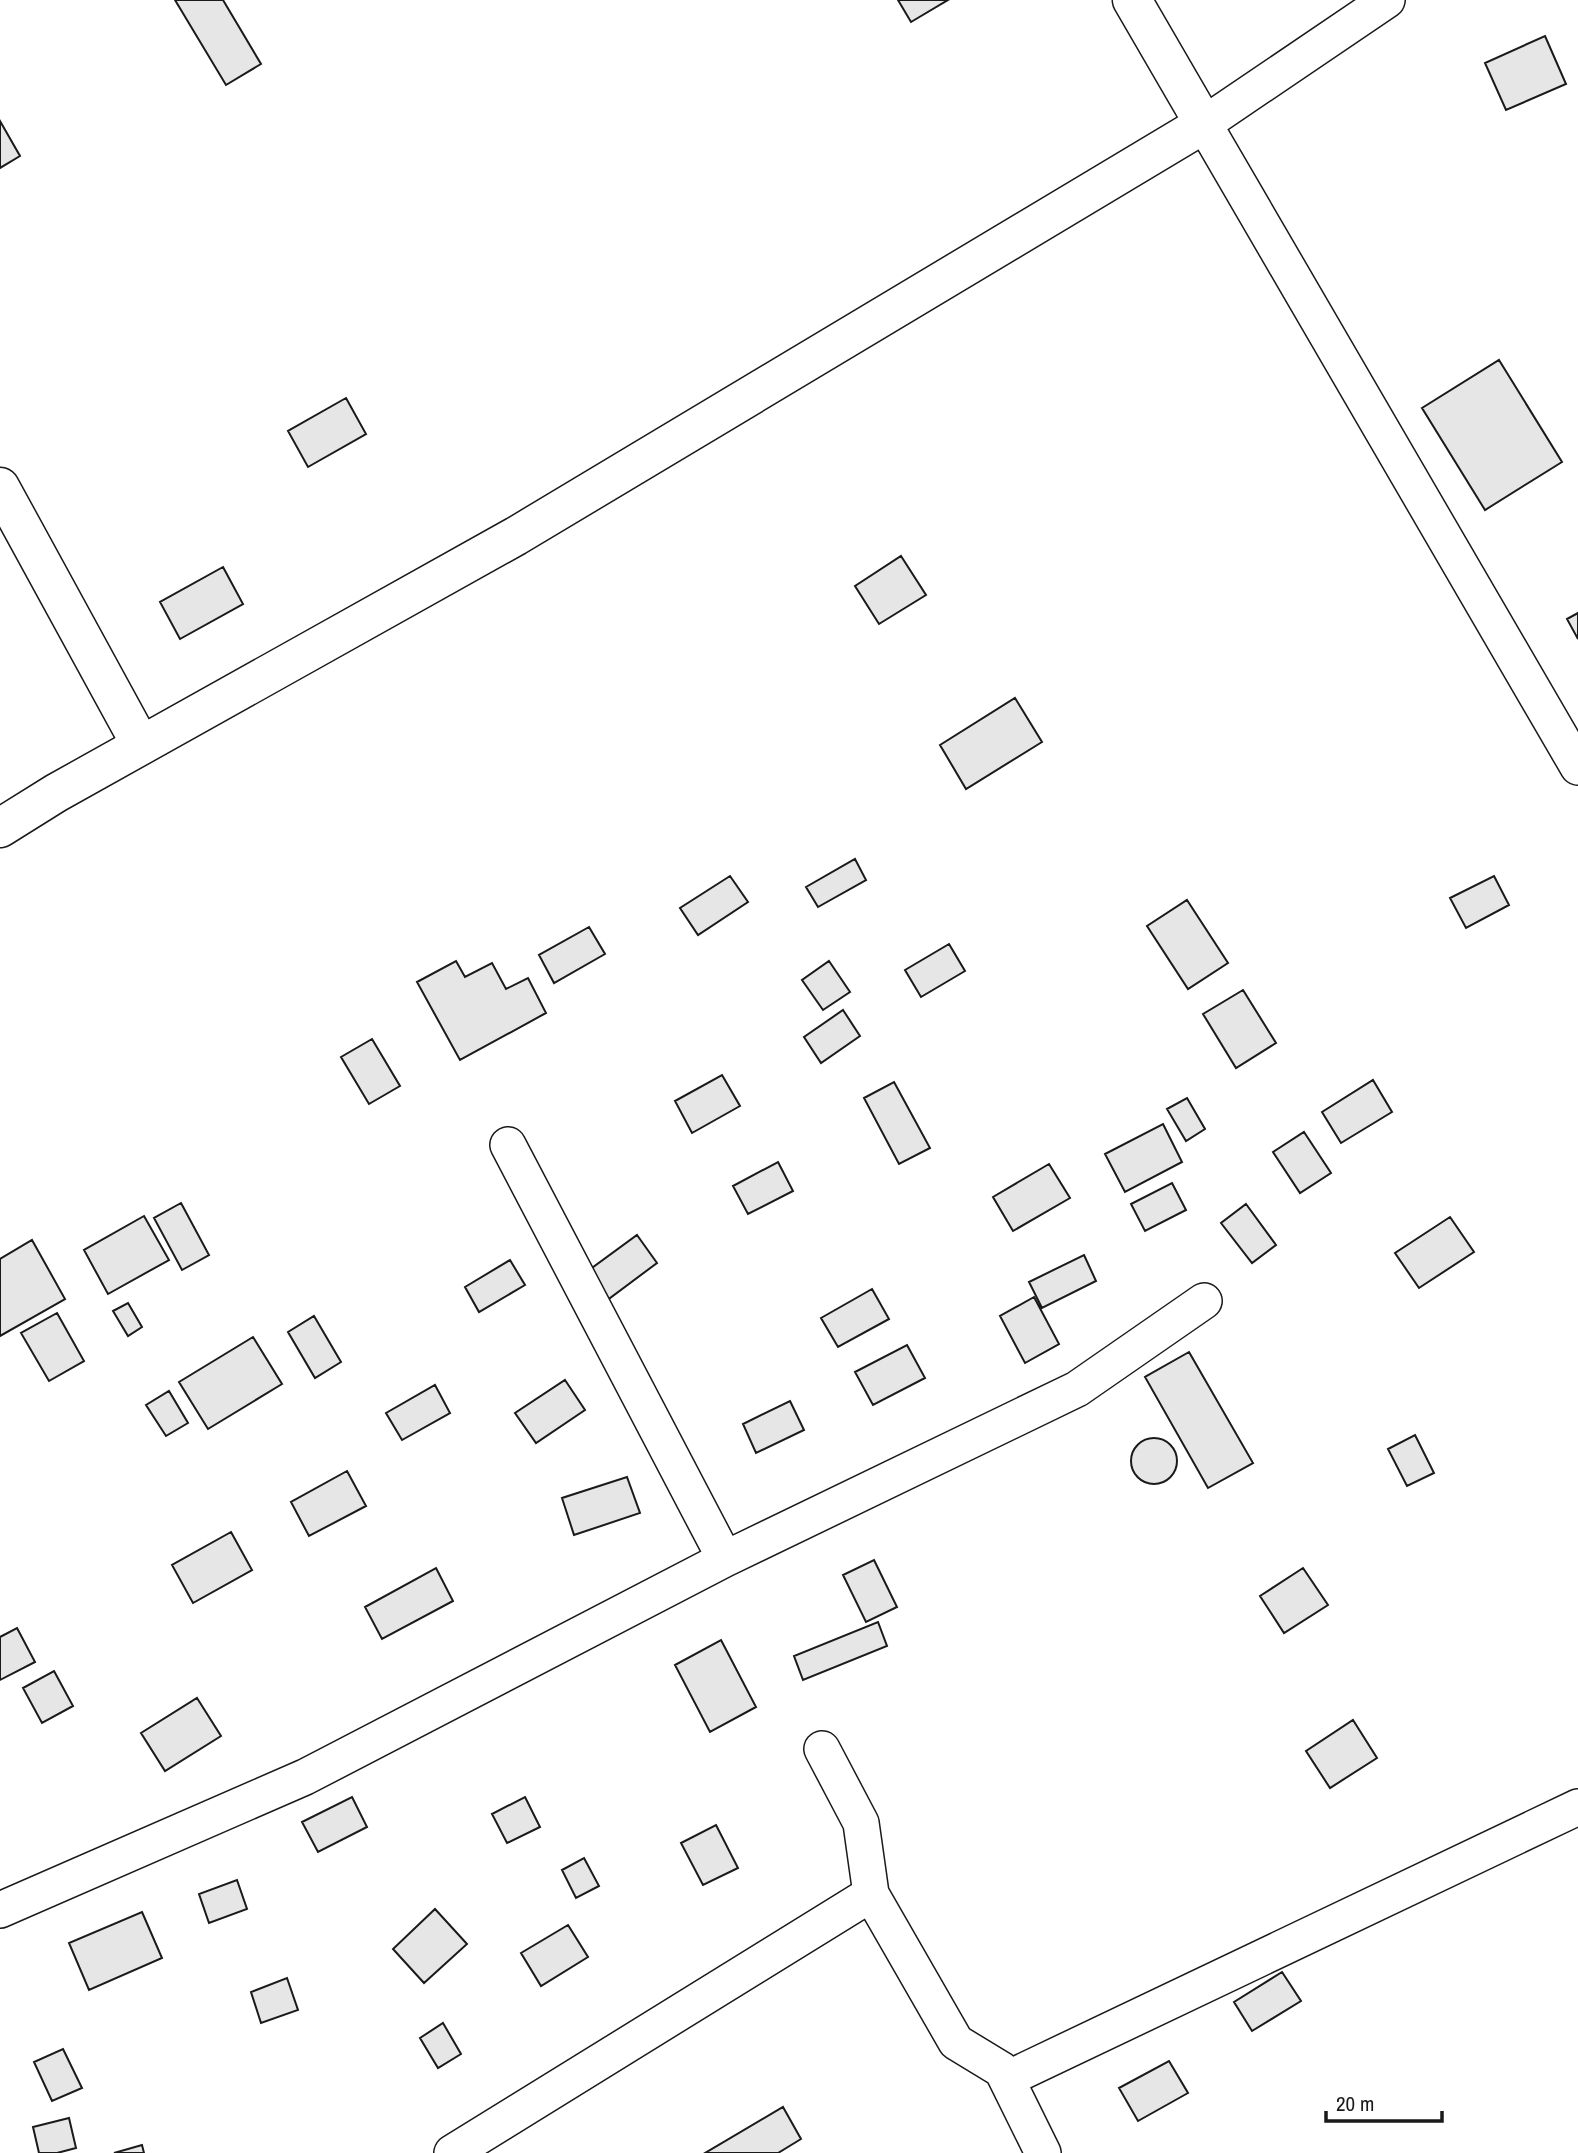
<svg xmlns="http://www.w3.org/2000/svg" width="1578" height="2153" viewBox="0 0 1578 2153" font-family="'Archivo Narrow',sans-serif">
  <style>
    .building { fill: #e6e6e6; stroke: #1a1a1a; stroke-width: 2 }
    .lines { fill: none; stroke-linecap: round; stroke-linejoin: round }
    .minor-casing { stroke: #1a1a1a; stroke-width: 38 }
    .tertiary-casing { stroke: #1a1a1a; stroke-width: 41 }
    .secondary-casing { stroke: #1a1a1a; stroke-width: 41 }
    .minor { stroke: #fff; stroke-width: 35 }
    .tertiary { stroke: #fff; stroke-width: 38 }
    .secondary { stroke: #fff; stroke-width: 38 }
  </style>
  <rect width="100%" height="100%" fill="#fff"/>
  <path class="building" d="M175,0H223L261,64L226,85Z
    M898,0H948L911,22Z
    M1545,36L1566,84L1506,110L1485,63Z
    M0,121L20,156L0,168Z
    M1499,360L1562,462L1485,510L1422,408Z
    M346,398L366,434L308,467L288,431Z
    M901,556L926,595L879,624L855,586Z
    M223,567L243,604L180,639L160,602Z
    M1578,613V639L1567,619Z
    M1015,698L1042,742L966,789L940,745Z
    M855,859L866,880L818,907L806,887Z
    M730,876L748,902L698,935L680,908Z
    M1494,876L1509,905L1466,928L1450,898Z
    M1187,900L1228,963L1188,989L1147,926Z
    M589,927L605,954L554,983L539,955Z
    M949,944L965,971L921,997L905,970Z
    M456,961L465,977L492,963L506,989L528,978L546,1013L460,1060L417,982Z
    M829,961L850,992L823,1010L802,980Z
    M1243,990L1276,1043L1236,1068L1203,1014Z
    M843,1010L860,1036L821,1063L804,1037Z
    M372,1039L400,1086L369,1104L341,1057Z
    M722,1075L740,1106L692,1133L675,1101Z
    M1373,1080L1392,1112L1341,1143L1322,1112Z
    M894,1082L930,1148L899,1164L864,1098Z
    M1187,1098L1205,1129L1186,1141L1167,1109Z
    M1163,1124L1182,1162L1125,1192L1105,1154Z
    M1304,1132L1331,1173L1300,1193L1273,1152Z
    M778,1162L793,1191L748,1214L733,1186Z
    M1049,1164L1070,1198L1013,1231L993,1197Z
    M1172,1183L1186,1210L1145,1231L1131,1204Z
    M181,1203L209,1255L182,1270L154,1218Z
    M1246,1204L1276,1245L1252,1263L1221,1223Z
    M144,1216L169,1260L108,1294L84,1250Z
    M1450,1217L1474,1252L1419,1288L1395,1253Z
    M637,1235L657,1263L606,1301L585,1273Z
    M32,1240L65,1299L0,1336V1259Z
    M1084,1255L1096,1281L1042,1308L1029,1282Z
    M510,1260L525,1285L479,1312L465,1287Z
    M872,1289L889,1319L838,1347L821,1318Z
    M1034,1297L1059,1344L1025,1363L1000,1316Z
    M128,1303L142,1327L128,1336L113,1311Z
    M57,1313L84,1361L49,1381L21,1333Z
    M314,1316L341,1362L315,1378L288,1332Z
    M253,1337L282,1384L208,1429L179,1382Z
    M907,1345L925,1378L873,1405L855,1372Z
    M1189,1352L1253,1463L1208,1488L1145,1377Z
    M565,1380L585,1410L536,1443L515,1413Z
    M435,1385L450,1413L402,1440L386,1413Z
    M169,1391L188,1423L166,1436L146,1405Z
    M790,1401L804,1430L756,1453L743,1424Z
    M1415,1435L1434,1473L1407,1486L1388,1449Z
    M1131 1461a23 23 0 1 1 46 0a23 23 0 1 1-46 0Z
    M347,1471L366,1506L309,1536L291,1502Z
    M627,1477L640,1513L574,1535L562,1498Z
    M231,1532L252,1570L193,1603L172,1565Z
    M874,1560L897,1607L866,1622L843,1575Z
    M436,1568L453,1601L382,1639L365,1607Z
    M1303,1568L1328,1605L1284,1633L1260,1596Z
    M878,1622L887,1646L803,1680L794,1656Z
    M17,1628L35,1662L0,1680V1637Z
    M721,1640L756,1707L710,1732L675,1665Z
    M54,1671L73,1706L42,1723L23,1688Z
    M197,1698L221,1736L165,1771L141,1733Z
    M1353,1720L1377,1758L1330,1788L1306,1751Z
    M352,1797L367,1827L318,1852L302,1822Z
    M525,1797L540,1827L507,1843L492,1814Z
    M716,1825L738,1868L703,1885L681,1843Z
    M584,1858L599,1886L576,1898L562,1870Z
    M237,1880L247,1909L209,1923L199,1894Z
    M435,1909L467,1944L424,1983L393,1949Z
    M142,1912L162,1958L89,1990L69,1943Z
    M568,1925L588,1957L541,1986L521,1953Z
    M1282,1972L1301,2001L1252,2031L1234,2002Z
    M287,1978L298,2010L261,2023L251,1992Z
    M443,2023L461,2054L438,2068L420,2038Z
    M63,2049L82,2088L52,2101L34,2062Z
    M1169,2061L1188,2093L1138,2121L1119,2088Z
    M783,2107L801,2139L778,2153H705Z
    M69,2118L76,2148L57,2153H39L33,2127Z
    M142,2145L144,2153H114Z"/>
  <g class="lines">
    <defs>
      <path id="minor" d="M1387,0L1204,124L1578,767
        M508,1145L725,1559
        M822,1749L861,1823L871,1894L956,2042L1002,2070L1043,2153
        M0,1910L305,1777L725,1559L1077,1389L1204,1301
        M1007,2079L1578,1807
        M452,2153L871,1894"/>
      <path id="tertiary" d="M0,487L141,745"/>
      <path id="secondary" d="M0,828L56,793L516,536L1204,124L1132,0"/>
    </defs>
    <use href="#minor" class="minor-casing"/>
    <use href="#tertiary" class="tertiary-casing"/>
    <use href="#secondary" class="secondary-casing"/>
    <use href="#minor" class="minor"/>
    <use href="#tertiary" class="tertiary"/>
    <use href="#secondary" class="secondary"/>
  </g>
  <path d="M1326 2111v10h116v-10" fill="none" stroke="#1a1a1a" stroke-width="3.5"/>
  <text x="1336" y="2111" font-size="21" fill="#1a1a1a" stroke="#ffffff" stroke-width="5" paint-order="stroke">20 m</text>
</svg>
